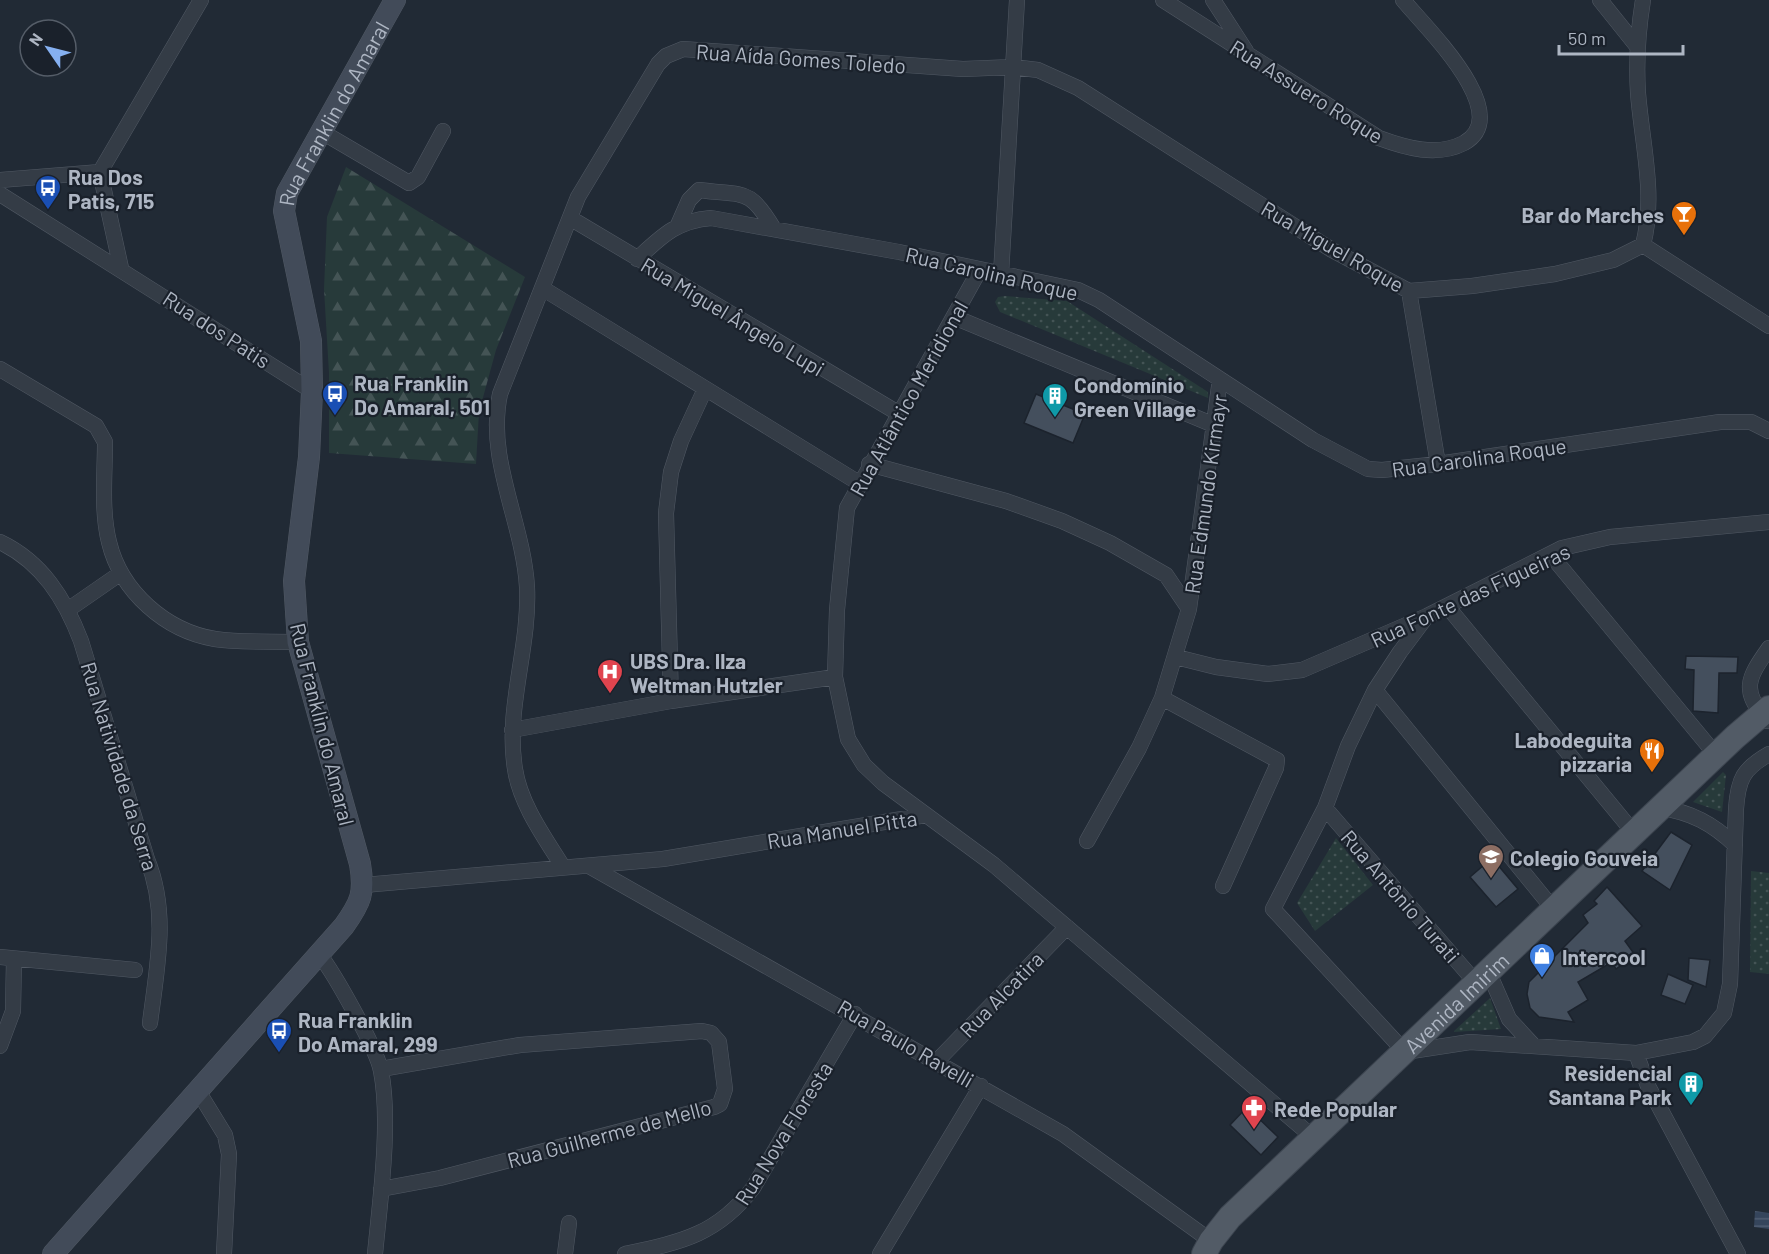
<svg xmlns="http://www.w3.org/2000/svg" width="1769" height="1254" viewBox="0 0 1769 1254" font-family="Barlow,sans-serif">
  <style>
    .grass { fill: url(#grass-dots) }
    .forest { fill: url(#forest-firs) }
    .water { fill: url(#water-rules) }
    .building { fill: #444f5d; stroke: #1c232d; stroke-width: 1.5 }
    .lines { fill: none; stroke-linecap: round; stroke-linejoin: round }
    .street-casing { stroke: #515964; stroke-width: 16 }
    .secondary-casing { stroke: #515964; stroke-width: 22 }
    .primary-casing { stroke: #3d4550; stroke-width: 26 }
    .street { stroke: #343c46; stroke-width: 15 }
    .secondary { stroke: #424b59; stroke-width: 21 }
    .primary { stroke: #525b66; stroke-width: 24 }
    .labels { text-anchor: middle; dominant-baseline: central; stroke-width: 4.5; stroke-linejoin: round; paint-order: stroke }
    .street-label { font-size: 21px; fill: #aeb6c3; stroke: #1a212b }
    .poi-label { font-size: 21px; font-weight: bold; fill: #aeb6c3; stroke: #1a212b; text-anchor: start }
  </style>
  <defs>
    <pattern id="grass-dots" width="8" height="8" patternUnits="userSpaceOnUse" patternTransform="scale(1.5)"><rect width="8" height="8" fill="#273a3a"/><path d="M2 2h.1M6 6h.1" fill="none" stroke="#445455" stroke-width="1.8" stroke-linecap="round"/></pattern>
    <pattern id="forest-firs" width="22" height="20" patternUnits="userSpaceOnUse" patternTransform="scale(1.5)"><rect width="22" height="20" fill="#273a3a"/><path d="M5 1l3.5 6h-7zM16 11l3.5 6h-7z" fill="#445455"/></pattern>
    <pattern id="water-rules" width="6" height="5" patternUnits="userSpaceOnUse" patternTransform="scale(1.5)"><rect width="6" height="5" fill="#35455c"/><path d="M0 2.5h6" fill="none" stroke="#505e72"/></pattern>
  </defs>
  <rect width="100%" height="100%" fill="#212a35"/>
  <path class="grass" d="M1005,296L1067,301L1208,392V398L1000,312L995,302L998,297Z
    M1723,772L1726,775L1722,812L1693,802Z
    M1336,838L1373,885L1315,931L1297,903Z
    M1751,871L1769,873V974L1750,972Z
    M1490,998L1501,1029L1454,1032V1031Z"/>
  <path class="forest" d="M346,167L525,277L496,350L479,412L476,464L329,453V373L324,289L327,217Z"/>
  <path class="water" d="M1755,1211L1769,1213V1229L1754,1227Z"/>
  <path class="building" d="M1036,394L1085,414L1073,443L1024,423Z
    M1686,656L1738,657L1737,673H1719L1718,713L1693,711L1694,670L1685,669Z
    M1671,832L1692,845L1670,890L1642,871Z
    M1492,858L1518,889L1496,907L1470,877Z
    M1607,887L1642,926L1625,941L1635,955L1616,969L1612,962L1578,982L1588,1000L1568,1012L1574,1022L1539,1017L1530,1008L1527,994L1529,982L1588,923L1583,915L1597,904L1594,901Z
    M1689,958L1710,960L1706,987L1688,980Z
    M1668,974L1693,985L1685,1004L1661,995Z
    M1247,1107L1278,1137L1261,1155L1230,1125Z"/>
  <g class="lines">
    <defs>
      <path id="street" d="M1163,0L1379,138C1406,148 1437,157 1464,143C1516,114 1425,27 1403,0
        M1213,0L1246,51
        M1600,0L1636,45
        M322,132L409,183L418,177L443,131
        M100,172L201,0
        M100,172L121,268
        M0,180L100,172
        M0,194L312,391
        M570,218L898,413
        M678,225L689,200L699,190C745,196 749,187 774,229
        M1643,245C1656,195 1642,144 1638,93C1636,61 1638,31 1643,0
        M1643,245L1769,326
        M637,259C662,236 676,221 711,218L899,252L1078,290L1099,300L1313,440L1368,469L1382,470L1438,464L1720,422H1751L1769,431
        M979,271L847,508L837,610L835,677L848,739L864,765L883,783L994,865L1314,1138
        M1001,274L1017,0
        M542,288L859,483
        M1409,291L1438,464
        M954,317L1214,425
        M0,369L96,426L105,442C105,474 101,510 109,542C121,592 166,631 215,639C242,643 271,641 298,642
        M869,464L1006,501L1062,521L1110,543L1166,575L1189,609L1162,698L1139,748L1087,841
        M0,542C42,562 65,599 81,641L147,859C169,913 157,966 150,1023
        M1550,554L1716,755
        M1447,606L1634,833
        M69,609L121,573
        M1189,609L1220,379
        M1427,616L1400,652L1375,690L1348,746L1325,808L1273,909L1405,1052L1470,1042L1636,1053L1693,1042L1705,1036L1724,1013L1730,984L1736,809C1738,779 1743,769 1769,754
        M1176,657L1216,667L1268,674L1302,670L1427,616L1562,548L1610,537L1769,522
        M1375,690L1554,910
        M1162,698L1277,760L1276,768L1223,886
        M671,701L666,513L671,472L681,441L705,389
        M1767,721C1741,690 1747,679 1769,648
        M512,730L671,701L835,677
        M1325,808L1477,984
        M1661,808C1691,812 1713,824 1735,845
        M589,866L1063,1134L1211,1241
        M563,867C545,838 520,804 515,769C505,708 530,648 527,587C523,521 486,460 500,394L578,197L658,64L666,56L683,49L963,69L1013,67L1038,70L1078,88L1332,250L1409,291L1472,286L1555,274L1613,260L1643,245
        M364,885L663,859L926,815
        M319,954C334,973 377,1049 381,1071C391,1122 380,1201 375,1254
        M0,957L135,970
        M1489,973L1509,1019L1533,1045
        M0,1046L13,1011L14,959
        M1636,1053L1648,1086L1738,1254
        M936,1062L1067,927
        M381,1069L520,1045L702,1031L711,1033L719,1042L725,1089L720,1104L714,1107L440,1178L381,1189
        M198,1091L225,1135L229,1154L224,1254
        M565,1254L569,1223
        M625,1254C681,1242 717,1235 753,1188L855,1014
        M880,1254L981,1086"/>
      <g id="secondary">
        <path id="s1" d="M53,1254L344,926C361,902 365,893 360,864L298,642L294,581L309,457L312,391L311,341L284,211L287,193L395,0"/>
      </g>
      <g id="primary">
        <path id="s2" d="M1204,1254L1211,1241L1230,1217L1735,737L1769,708"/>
      </g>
    </defs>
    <use href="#street" class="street-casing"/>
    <use href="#secondary" class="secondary-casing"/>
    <use href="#primary" class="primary-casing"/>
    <use href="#street" class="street"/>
    <use href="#secondary" class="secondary"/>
    <use href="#primary" class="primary"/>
  </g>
  <defs>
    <symbol id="bus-pin" viewBox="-11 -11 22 30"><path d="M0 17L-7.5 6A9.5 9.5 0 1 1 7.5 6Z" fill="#1a4fb4" stroke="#1a212b"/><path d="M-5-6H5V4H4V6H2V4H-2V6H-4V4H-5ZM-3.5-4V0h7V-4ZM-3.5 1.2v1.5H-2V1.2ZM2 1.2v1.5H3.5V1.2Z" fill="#fff"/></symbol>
    <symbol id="bar-pin" viewBox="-11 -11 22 30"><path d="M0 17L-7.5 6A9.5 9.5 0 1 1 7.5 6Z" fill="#e8710a" stroke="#1a212b"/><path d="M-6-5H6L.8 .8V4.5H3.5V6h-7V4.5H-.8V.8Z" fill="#fff"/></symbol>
    <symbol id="building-pin" viewBox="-11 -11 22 30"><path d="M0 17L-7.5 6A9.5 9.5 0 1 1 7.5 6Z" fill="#0f9aa8" stroke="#1a212b"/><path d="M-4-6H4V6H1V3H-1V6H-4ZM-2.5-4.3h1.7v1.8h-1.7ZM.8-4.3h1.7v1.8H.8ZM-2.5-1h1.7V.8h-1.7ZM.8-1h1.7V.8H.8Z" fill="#fff"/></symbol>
    <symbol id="hospital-pin" viewBox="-11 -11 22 30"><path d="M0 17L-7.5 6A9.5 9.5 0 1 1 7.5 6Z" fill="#e0444e" stroke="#1a212b"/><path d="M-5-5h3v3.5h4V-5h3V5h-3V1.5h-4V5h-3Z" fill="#fff"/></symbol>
    <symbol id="restaurant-pin" viewBox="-11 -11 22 30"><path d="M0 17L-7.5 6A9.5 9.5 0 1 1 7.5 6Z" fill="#e8710a" stroke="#1a212b"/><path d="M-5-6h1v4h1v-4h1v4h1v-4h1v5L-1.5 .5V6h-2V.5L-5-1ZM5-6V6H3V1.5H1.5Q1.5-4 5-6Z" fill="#fff"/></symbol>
    <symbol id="school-pin" viewBox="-11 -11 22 30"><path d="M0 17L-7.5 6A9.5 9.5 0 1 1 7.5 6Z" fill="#8d6e63" stroke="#1a212b"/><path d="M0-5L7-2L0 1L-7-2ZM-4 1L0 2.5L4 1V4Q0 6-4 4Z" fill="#fff"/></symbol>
    <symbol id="shop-pin" viewBox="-11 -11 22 30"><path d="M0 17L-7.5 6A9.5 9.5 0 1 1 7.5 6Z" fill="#3f7fe0" stroke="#1a212b"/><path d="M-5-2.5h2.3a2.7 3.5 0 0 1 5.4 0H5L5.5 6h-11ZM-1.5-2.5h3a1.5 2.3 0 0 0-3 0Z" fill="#fff"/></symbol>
    <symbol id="pharmacy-pin" viewBox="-11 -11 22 30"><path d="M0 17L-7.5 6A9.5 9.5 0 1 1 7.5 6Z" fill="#e0444e" stroke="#1a212b"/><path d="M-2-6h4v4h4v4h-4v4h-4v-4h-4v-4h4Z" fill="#fff"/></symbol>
  </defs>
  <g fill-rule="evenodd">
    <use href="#bus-pin" x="33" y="173" width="30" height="40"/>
    <use href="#bar-pin" x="1669" y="199" width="30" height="40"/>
    <use href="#bus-pin" x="320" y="379" width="30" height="40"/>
    <use href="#building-pin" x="1040" y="381" width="30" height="40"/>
    <use href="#hospital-pin" x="595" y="657" width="30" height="40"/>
    <use href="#restaurant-pin" x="1637" y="736" width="30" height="40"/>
    <use href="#school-pin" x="1476" y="842" width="30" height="40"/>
    <use href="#shop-pin" x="1527" y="941" width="30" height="40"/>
    <use href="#bus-pin" x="264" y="1016" width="30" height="40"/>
    <use href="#building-pin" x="1676" y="1069" width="30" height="40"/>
    <use href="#pharmacy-pin" x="1239" y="1093" width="30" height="40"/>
  </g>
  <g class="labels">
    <g class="street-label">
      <text transform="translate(801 58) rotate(4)">Rua Aída Gomes Toledo</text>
      <text transform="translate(1307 91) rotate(32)">Rua Assuero Roque</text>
      <text stroke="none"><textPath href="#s1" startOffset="1280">Rua Franklin do Amaral</textPath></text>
      <text transform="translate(1333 246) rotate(30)">Rua Miguel Roque</text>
      <text transform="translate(992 273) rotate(13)">Rua Carolina Roque</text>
      <text transform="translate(733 316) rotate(31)">Rua Miguel Ângelo Lupi</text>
      <text transform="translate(217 329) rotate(33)">Rua dos Patis</text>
      <text transform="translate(908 398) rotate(-61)">Rua Atlântico Meridional</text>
      <text transform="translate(1479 457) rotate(-8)">Rua Carolina Roque</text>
      <text transform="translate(1205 494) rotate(-82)">Rua Edmundo Kirmayr</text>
      <text transform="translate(1470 595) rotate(-25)">Rua Fonte das Figueiras</text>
      <text transform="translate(323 724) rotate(76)">Rua Franklin do Amaral</text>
      <text transform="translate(120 766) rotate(73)">Rua Natividade da Serra</text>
      <text transform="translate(842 829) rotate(-9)">Rua Manuel Pitta</text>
      <text transform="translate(1401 896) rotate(49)">Rua Antônio Turati</text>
      <text transform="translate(1001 994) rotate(-46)">Rua Alcatira</text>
      <text stroke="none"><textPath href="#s2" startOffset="357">Avenida Imirim</textPath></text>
      <text transform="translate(906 1043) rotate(30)">Rua Paulo Ravelli</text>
      <text transform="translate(609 1133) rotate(-15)">Rua Guilherme de Mello</text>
      <text transform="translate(783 1133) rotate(-58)">Rua Nova Floresta</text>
    </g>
    <g class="poi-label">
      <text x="68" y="176">Rua Dos<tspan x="68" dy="24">Patis, 715</tspan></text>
      <text x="1664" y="214" text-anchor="end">Bar do Marches</text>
      <text x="354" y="382">Rua Franklin<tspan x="354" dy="24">Do Amaral, 501</tspan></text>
      <text x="1074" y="384">Condomínio<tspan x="1074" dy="24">Green Village</tspan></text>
      <text x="630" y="660">UBS Dra. Ilza<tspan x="630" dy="24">Weltman Hutzler</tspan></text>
      <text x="1632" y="739" text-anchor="end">Labodeguita<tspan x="1632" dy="24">pizzaria</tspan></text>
      <text x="1510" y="857">Colegio Gouveia</text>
      <text x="1562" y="956">Intercool</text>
      <text x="298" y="1019">Rua Franklin<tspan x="298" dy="24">Do Amaral, 299</tspan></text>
      <text x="1672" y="1072" text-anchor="end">Residencial<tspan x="1672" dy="24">Santana Park</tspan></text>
      <text x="1274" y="1108">Rede Popular</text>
    </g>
  </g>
  <g transform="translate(48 48) rotate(305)"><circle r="28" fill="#1a212b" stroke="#555d68" stroke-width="1.5"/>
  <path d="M0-4.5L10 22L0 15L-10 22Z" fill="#85b0f1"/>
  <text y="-9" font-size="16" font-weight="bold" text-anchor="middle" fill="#aeb6c3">N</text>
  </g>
  <path d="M1559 45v9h124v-9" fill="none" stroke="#aeb6c3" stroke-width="3"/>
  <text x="1568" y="45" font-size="18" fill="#aeb6c3" stroke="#1a212b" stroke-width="4.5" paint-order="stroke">50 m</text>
</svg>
